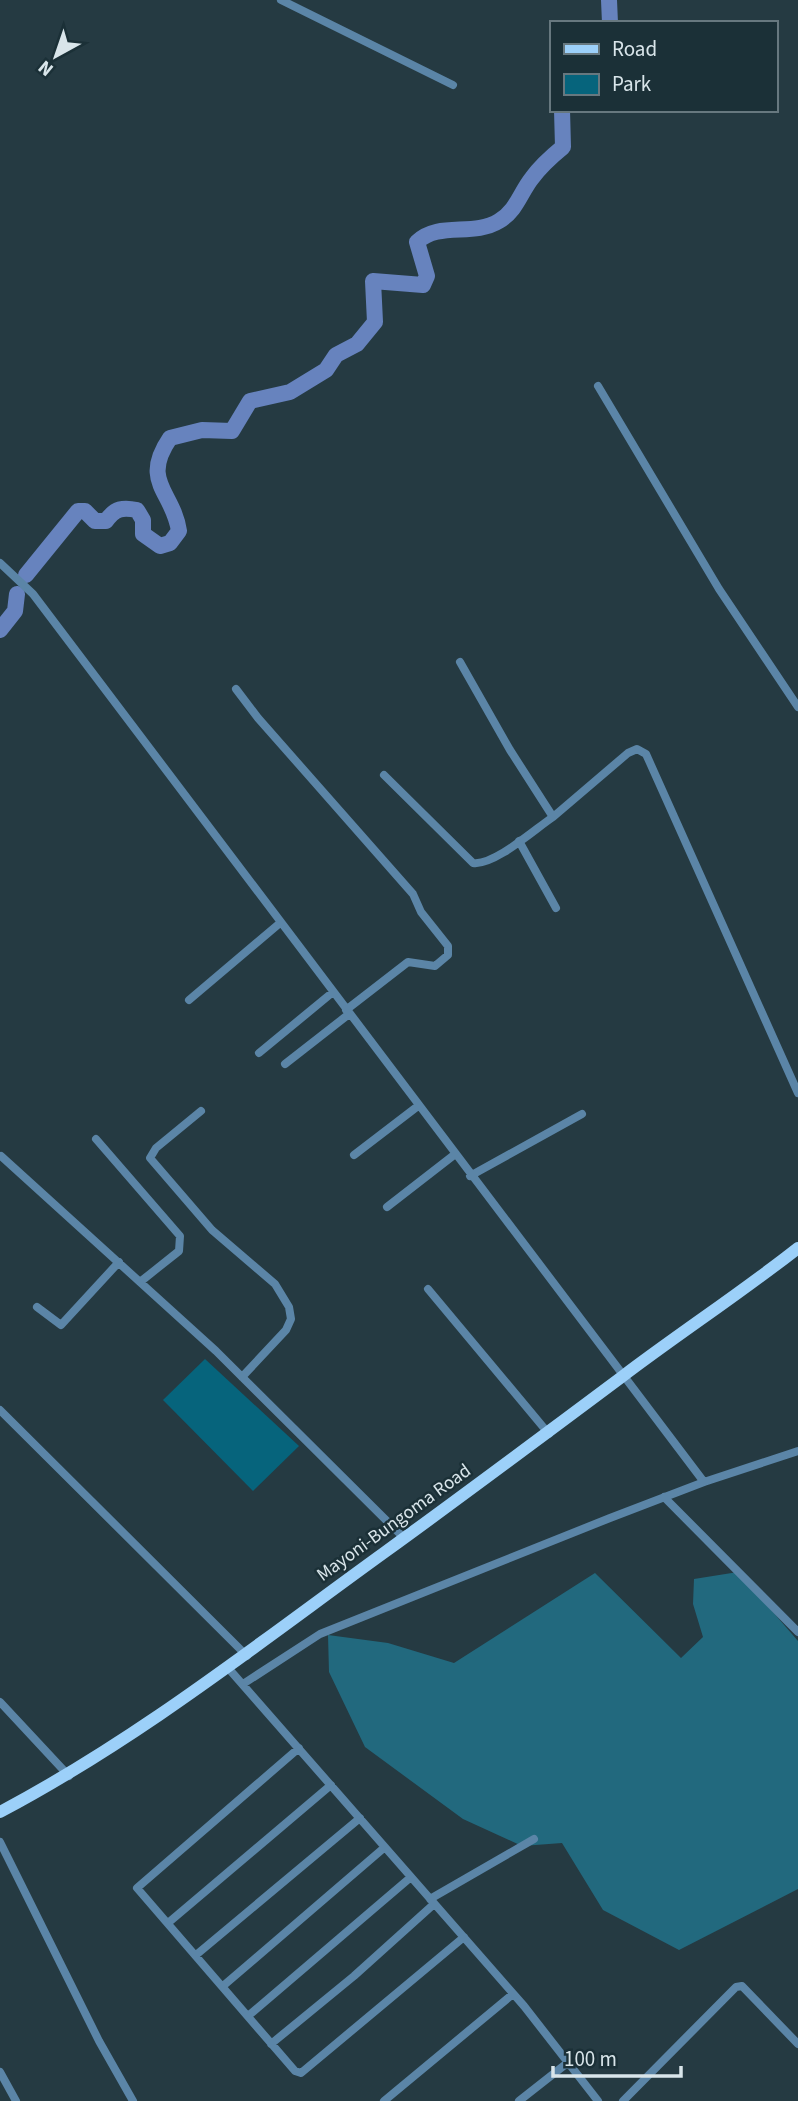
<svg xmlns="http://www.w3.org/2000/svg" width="798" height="2101" viewBox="0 0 798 2101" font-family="'Source Sans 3',sans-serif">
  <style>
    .green { fill: #06647c }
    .forest { fill: #22697e }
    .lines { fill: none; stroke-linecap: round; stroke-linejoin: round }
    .river { stroke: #6783be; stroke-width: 16 }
    .street { stroke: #5b85a7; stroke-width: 8 }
    .primary { stroke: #9cd0f9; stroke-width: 12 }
    .labels { text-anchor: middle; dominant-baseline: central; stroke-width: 5; stroke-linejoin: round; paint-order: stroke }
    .street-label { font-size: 19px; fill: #d9e5ea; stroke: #1b3037 }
  </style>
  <rect width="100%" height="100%" fill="#253a42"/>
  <path class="green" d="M205,1359L299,1446L253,1491L163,1400Z"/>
  <path class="forest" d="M738,1572L798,1641V1889L679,1950L603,1910L562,1843L522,1846L463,1819L365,1747L329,1672L328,1635L388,1643L454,1663L595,1573L681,1658L703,1637L693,1604L694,1579Z"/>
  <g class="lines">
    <path class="river" d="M609,0L610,23
      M26,575L78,511H85L95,521H106C115,508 123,507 137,510L143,520V534L160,546L170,543L179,531C173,491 140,482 170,438L202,430L232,431L250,401L290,392L326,370L336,355L357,344L375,322L373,281L423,285L427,276L417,242C439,221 473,237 499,221C517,210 520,193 532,178C540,167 552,156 563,147L562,110
      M0,630L15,611L17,594"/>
    <path class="street" d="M281,0L453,85
      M598,386L719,589L798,707
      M0,563L33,594L704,1482
      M460,662L510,750L553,817L628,753L637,749L646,754L798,1093
      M236,689L258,718L413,894L421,912L448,946V955L435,966L408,962L346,1010
      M384,775L473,863C494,866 535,829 553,817
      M519,841L556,908
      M189,1000L280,923
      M259,1053L333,992
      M285,1064L349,1014
      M201,1111L156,1148L150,1158L212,1230L275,1284L289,1307L291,1319L286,1330L242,1377
      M96,1139L180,1236L179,1251L140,1282
      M354,1155L418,1106
      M1,1156L216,1351L404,1538
      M470,1176L582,1114
      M387,1207L454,1155
      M428,1289L549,1434
      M37,1307L61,1325L119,1262
      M0,1410L247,1656
      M664,1497L798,1632
      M229,1669L524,2006L598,2101
      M243,1684L320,1634L610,1518L704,1482L798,1451
      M0,1702L69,1776
      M299,1748L137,1888L295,2071L301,2073L464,1937
      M0,1842L99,2041L133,2101
      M430,1899L534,1839
      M168,1923L331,1785
      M196,1955L360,1818
      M223,1986L385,1847
      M248,2016L411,1877
      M271,2044L354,1976L434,1904
      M0,2072L16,2101
      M384,2101L513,1994
      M519,2101L566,2064
      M623,2101L736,1987L742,1986L798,2044"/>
    <path class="primary" d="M0,1812C138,1739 259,1643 385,1552C465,1494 544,1435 623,1376C681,1332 741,1293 798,1248"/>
  </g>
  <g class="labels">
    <g class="street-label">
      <text transform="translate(394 1523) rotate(-36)">Mayoni-Bungoma Road</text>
    </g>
  </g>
  <rect x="550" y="21" width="228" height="91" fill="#1b3037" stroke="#67787f" stroke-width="2"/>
  <rect x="564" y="44" width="35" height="10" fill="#9cd0f9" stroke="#67787f" stroke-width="2"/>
  <text x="612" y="56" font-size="21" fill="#d9e5ea">Road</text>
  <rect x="564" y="74" width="35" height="21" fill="#06647c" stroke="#67787f" stroke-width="2"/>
  <text x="612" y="91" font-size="21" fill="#d9e5ea">Park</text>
  <g transform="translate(56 56) rotate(220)" stroke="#1b3037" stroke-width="5" paint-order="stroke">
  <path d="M0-5L12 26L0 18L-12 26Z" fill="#d9e5ea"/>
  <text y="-10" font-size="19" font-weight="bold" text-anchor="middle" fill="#d9e5ea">N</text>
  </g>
  <path d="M553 2066v10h128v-10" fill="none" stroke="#d9e5ea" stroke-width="3.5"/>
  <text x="564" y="2066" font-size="21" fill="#d9e5ea" stroke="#1b3037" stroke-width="5" paint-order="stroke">100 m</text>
</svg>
